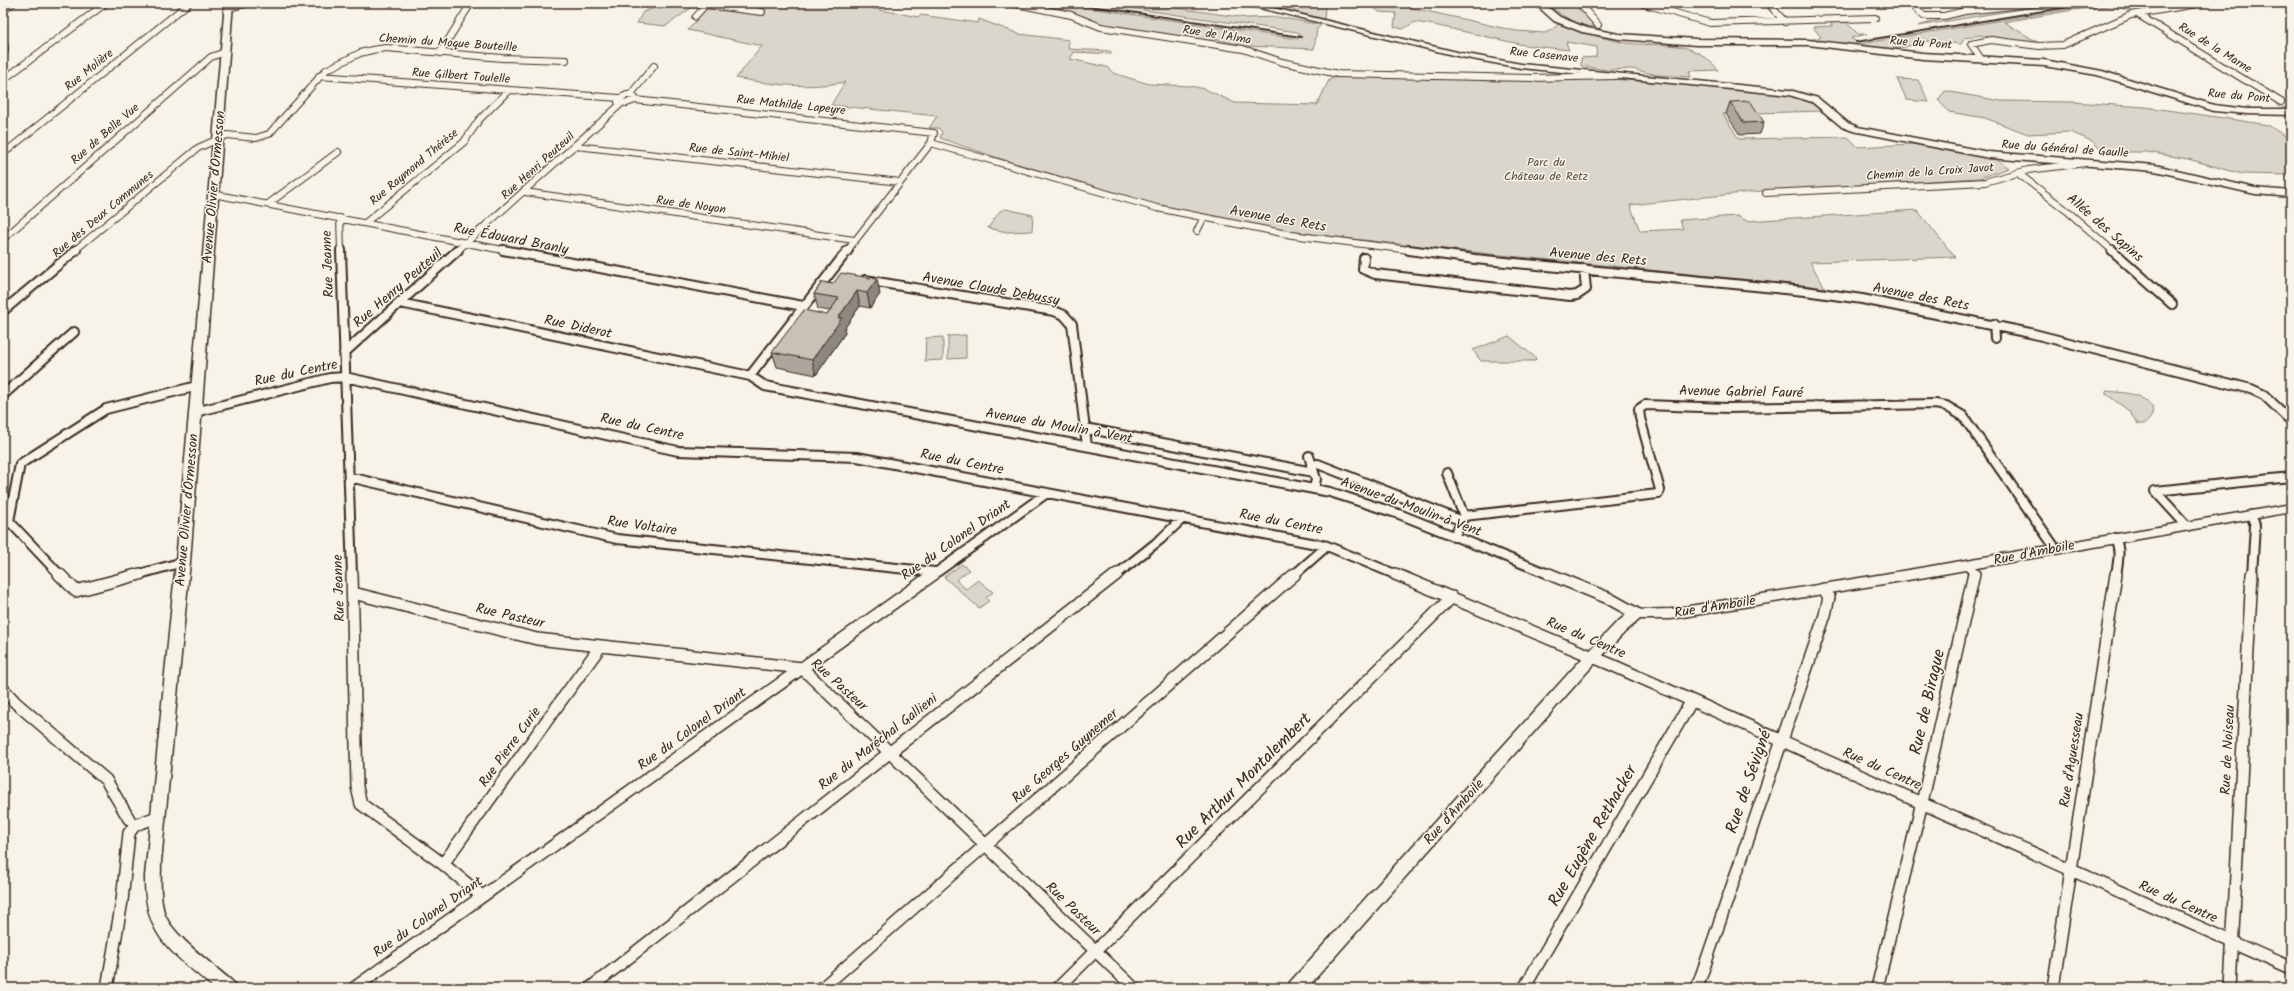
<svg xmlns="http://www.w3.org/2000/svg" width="2294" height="991" viewBox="0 0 2294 991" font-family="Kalam,sans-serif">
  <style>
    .green { fill: #dbd6cb; stroke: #8b8074 }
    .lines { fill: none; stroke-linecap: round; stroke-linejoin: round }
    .pedestrian-casing { stroke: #3b2a1e; stroke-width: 7 }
    .minor-far2-casing { stroke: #3b2a1e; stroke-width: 8 }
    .minor-far1-casing { stroke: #3b2a1e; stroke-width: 12 }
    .minor-casing { stroke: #3b2a1e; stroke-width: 14 }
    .tertiary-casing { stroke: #3b2a1e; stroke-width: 3 }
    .secondary-casing { stroke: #3b2a1e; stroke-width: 3 }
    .pedestrian { stroke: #f7f3e8; stroke-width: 5 }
    .minor-far2 { stroke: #f7f3e8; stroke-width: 6 }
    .minor-far1 { stroke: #f7f3e8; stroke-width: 8 }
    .minor { stroke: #f7f3e8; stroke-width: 11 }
    .tertiary { fill: #f7f3e8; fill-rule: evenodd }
    .secondary { fill: #f7f3e8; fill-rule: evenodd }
    .rail { stroke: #3b2a1e; stroke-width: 2 }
    .wall { fill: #aca69d; stroke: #3b2a1e }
    .shaded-wall { fill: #8c877f; stroke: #3b2a1e }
    .building { fill: #c8c1b6; stroke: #3b2a1e }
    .labels { text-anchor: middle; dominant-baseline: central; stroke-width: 3; stroke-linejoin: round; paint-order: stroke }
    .far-street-label { font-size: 12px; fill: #3b2a1e; stroke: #f7f3e8 }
    .far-park-label { font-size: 12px; fill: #5b4c41; stroke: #f7f3e8 }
    .street-label { font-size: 14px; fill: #3b2a1e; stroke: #f7f3e8 }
    .near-street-label { font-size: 17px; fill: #3b2a1e; stroke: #f7f3e8 }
  </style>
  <rect width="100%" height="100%" fill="#f7f3e8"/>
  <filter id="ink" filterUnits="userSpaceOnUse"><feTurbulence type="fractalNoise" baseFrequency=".025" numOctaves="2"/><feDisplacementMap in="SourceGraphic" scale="8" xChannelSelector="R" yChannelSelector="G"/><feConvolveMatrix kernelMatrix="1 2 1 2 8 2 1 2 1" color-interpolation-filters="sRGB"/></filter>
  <g filter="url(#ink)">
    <path class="green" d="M668,3H692L691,8L666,26L637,23L643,12Z
      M708,3H736L728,10L758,14L767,3H842L919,17L921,15L978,23L979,19L1019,34L1069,40L1068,49L1110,51L1112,54L1074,52L1070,59L1107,67L1113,73L1149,84L1190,86L1205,89L1235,103L1317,105L1329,80L1339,76L1582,77L1681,84L1794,96L1811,101L1822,111L1723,114L1739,139L1848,137L1858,147L1912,144L1996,159L2009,168L1980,178L1762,191L1630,205L1640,231L1683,229L1680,220L1737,216L1747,221L1917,210L1955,257L1810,262L1825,288C1688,273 1552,261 1415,246C1360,239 1304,235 1249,225C1145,206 1040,173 940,138L942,132L938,128H929L937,116L831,105L845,82C807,89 774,85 736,78L762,46L688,30L707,8Z
      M1016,3H1055L1298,39L1300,34L1297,32L1094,3H1140L1247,18L1278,17L1321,25L1317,29L1314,49L1245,46L1215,39L1210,43L1103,26Z
      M1380,3L1413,8L1516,31L1545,33L1553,29L1558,24C1579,30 1600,38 1621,42C1659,49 1690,35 1718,70L1689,71L1691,77L1657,75L1632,69L1607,70L1581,66V58L1596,57L1597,47L1566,42L1569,50L1524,45L1434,25L1415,22L1403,29L1394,27L1396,13L1379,12L1372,6Z
      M1552,3H1576L1595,27C1579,26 1564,18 1552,7Z
      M2104,3H2119L2132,11H2129L2118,5L2073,10L2004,22L2047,48L1979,35L1965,38L1961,44L1927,41L1893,50L1809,40L1821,37L1813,27L1832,26L1831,22H1846L1858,34H1867L1851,38L1859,44Z
      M1303,5L1325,6L1324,21L1281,11V7L1298,9Z
      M2033,7L1918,26L1964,13Z
      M1897,79L1918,80L1929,102L1907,100Z
      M1945,91L2001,101L2073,102L2145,107L2217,117L2268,125L2291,140V175L2242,174L2188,159L2147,152H2103L2092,141L2070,132L2028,134L1985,118L1949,112L1938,100Z
      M1006,209L1033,215L1032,231L1007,232L988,228L1000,211Z
      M966,335V358L948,359V336Z
      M1509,336L1536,358L1535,361H1481L1473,350Z
      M943,337V360L925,361L926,338Z
      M2106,391C2124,393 2140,392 2152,407C2154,414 2150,419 2145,424H2138L2128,410L2106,394Z
      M962,564L969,570L956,580L966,589L978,580L993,592L986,598L989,601L979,608L944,577Z
      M3,830L7,837L9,874L3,877Z"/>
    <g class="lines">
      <defs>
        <path id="pedestrian" d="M695,17L705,6"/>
        <path id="minor-far2" d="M690,3L762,12
          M1011,3L1071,15L1101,27L1243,49L1282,62L1338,74L1531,78L1615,76
          M1579,3L1598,25
          M1641,3L1710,23L1875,18
          M1768,3L1785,22
          M1910,3L1924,16H1944L1965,11L2041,3
          M228,8L249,3
          M3,10L13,3
          M2137,14L2281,102
          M3,38L5,49L3,58
          M440,53L471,3
          M1981,59L1971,44L1991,40L2039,46L2063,45L2131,15L2203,3
          M319,76L619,98
          M3,80L106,3
          M627,95L634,96L635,100L627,103L618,102L620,98Z
          M630,95L654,66
          M635,100L934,133L931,143L847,251
          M931,143L1157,208L1292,235L1417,251
          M576,146L900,182
          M3,154L189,3
          M2019,174L2066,210L2113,251
          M525,192L854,240
          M1766,193L1985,182L2028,170L2086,163
          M213,194L508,251
          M268,204L338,152
          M340,218L341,251
          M365,223L464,142L479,120L508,91
          M1197,231L1203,219
          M3,239L211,57L225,52
          M74,251L198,148L227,135L256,138L269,134L326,70L360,53L372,50L386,48L502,58L566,60
          M457,251L622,103"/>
        <path id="minor-far1" d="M341,250L352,575
          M503,250L803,306
          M1409,250L1475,259L1805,291L1862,299L2030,333L2251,389L2264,395L2291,421
          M2112,250L2172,304
          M1364,258L1363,269L1375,274L1570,296L1577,295L1586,289L1584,269
          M865,280L1054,311L1064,315L1072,324L1087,446
          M400,303L750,376L765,386L1330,492L1399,514L1551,575
          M3,311L76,250
          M1994,324L1995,338
          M344,353L458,250
          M750,376L848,250
          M3,395L74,332
          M195,412L330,378L345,377L678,451L857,457L1327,546L1397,575
          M1085,428L1313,472
          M1309,456L1316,479L1314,489
          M1311,465L1318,464L1462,521
          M1447,473L1464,516L1454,537
          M349,477L617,539L935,572
          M2155,491L2291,477
          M2155,491L2187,526
          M2251,515L2255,525L2252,575
          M1464,516L1658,494L1660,490L1640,418L1639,409L1645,405L1728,408L1935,404L1946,406L1963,416L2056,549
          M2115,538C2121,550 2118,562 2116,575
          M1969,565L1974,575
          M60,575L9,521L20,464L106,409L197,386
          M136,575L183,562
          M933,575L1047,493
          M1116,575L1161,539L1183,518
          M1294,575L1327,546"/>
        <path id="minor" d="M59,574L76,591L140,574
          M352,574L357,787L361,804L443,864L482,896
          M1395,574L1612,665L2291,968
          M1549,574L1608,598L1637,614
          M353,593L537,639L802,668L1134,988
          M3,689L16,703L106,780L129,819
          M443,864L600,647
          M107,988L122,901L129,833L135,825L157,817
          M354,988L934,574
          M590,988L1117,574
          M822,988L1295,574
          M1058,988L1452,597
          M1524,988L1691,702
          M1697,988L1825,615L1829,597L1824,589
          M1877,988L1924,794L1974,574
          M2053,988L2116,574
          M2230,988L2252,574"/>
        <path id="tertiary" d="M1239,3H1253L1461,53L1521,64L1789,90L1818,98L1848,123L1858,127L1989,152L2155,165L2255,188L2291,191V197L2255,194L2155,171L1989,158L1853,131L1842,127L1812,102L1789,95L1521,68L1461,57Z
          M2291,504V512L1926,577L1671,619H1640L1625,632L1587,672L1307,988H1288L1290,982L1577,664L1615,624L1632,610L1671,609L1926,567Z"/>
        <path id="secondary" d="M225,3H233L190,562L161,862C161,879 159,898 165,915C173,936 215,966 233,982L236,988H214C171,951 144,937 145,876L176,562Z
          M1534,3H1543L1560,17L1587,28L1619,34L1696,39L1808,40L1923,53L2044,60L2102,71L2214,105L2247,109H2291V115L2247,114L2214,111L2097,75L2044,66L1923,59L1808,45H1696L1619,39L1582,32L1554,21Z"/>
      </defs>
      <use href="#pedestrian" class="pedestrian-casing"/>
      <use href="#minor-far2" class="minor-far2-casing"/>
      <use href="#minor-far1" class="minor-far1-casing"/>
      <use href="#minor" class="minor-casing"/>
      <use href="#tertiary" class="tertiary-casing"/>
      <use href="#secondary" class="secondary-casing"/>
      <use href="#pedestrian" class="pedestrian"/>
      <use href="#minor-far2" class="minor-far2"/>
      <use href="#minor-far1" class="minor-far1"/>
      <use href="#minor" class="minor"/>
      <use href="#tertiary" class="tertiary"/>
      <use href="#secondary" class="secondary"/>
      <path class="rail" d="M1069,3L1301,37
        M1856,42L2092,3"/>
    </g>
    <path class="wall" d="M1730,102L1764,122L1760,134L1740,135L1726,114Z
      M822,282L880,294L870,308L860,306L844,329L845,333L816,375L777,367L772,352L827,315L830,311L818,309L814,294Z"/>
    <path class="shaded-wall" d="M877,279L880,294L870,308L867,293Z
      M857,291L860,306L844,329L845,333L816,375L812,360L838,318Z"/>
    <path class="building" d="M1750,101L1764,122L1744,123L1730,102Z
      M841,273L877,279L867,293L857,291L838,318H842L812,360L772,352L804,310L827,315L839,298L814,294L822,282L833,284Z"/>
  </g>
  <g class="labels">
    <g class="far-street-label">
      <text transform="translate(1217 35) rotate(9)">Rue de l'Alma</text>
      <text transform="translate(448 43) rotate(4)">Chemin du Moque Bouteille</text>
      <text transform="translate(1921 43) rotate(4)">Rue du Pont</text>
      <text transform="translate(2215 48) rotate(32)">Rue de la Marne</text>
      <text transform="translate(1544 55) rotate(6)">Rue Casenave</text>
      <text transform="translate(89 70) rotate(-39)">Rue Molière</text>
      <text transform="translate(461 76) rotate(4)">Rue Gilbert Toulelle</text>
      <text transform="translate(2239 96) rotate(5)">Rue du Pont</text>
      <text transform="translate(791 105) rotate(6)">Rue Mathilde Lapeyre</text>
      <text transform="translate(105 134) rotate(-41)">Rue de Belle Vue</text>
      <text transform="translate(2065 149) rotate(4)">Rue du Général de Gaulle</text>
      <text transform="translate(739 153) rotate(6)">Rue de Saint-Mihiel</text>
      <text transform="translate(538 166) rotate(-42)">Rue Henri Peuteuil</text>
      <text transform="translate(414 167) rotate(-40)">Rue Raymond Thérèse</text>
      <text transform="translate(1930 172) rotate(-4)">Chemin de la Croix Javot</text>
      <text transform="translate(691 205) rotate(8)">Rue de Noyon</text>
      <text transform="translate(103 214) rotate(-40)">Rue des Deux Communes</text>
    </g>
    <g class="far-park-label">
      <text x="1546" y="162">Parc du<tspan x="1546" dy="14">Château de Retz</tspan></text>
    </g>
    <g class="street-label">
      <text transform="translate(214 187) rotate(-85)">Avenue Olivier d'Ormesson</text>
      <text transform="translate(1278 219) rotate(10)">Avenue des Rets</text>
      <text transform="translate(2105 228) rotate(41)">Allée des Sapins</text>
      <text transform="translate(511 239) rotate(11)">Rue Édouard Branly</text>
      <text transform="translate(1598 257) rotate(5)">Avenue des Rets</text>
      <text transform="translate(328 264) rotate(-92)">Rue Jeanne</text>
      <text transform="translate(398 288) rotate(-41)">Rue Henry Peuteuil</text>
      <text transform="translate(991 289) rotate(10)">Avenue Claude Debussy</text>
      <text transform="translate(1921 297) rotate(11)">Avenue des Rets</text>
      <text transform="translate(578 327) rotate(12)">Rue Diderot</text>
      <text transform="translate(296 373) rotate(-12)">Rue du Centre</text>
      <text transform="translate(1741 392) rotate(1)">Avenue Gabriel Fauré</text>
      <text transform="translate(1059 426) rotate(10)">Avenue du Moulin à Vent</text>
      <text transform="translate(642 427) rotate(12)">Rue du Centre</text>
      <text transform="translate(962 462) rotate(11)">Rue du Centre</text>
      <text transform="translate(1411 507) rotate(20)">Avenue du Moulin à Vent</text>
      <text transform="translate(187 510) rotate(-85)">Avenue Olivier d'Ormesson</text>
      <text transform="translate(1281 522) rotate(11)">Rue du Centre</text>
      <text transform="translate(642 526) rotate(8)">Rue Voltaire</text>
      <text transform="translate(956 540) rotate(-35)">Rue du Colonel Driant</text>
      <text transform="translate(2034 553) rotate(-11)">Rue d'Amboile</text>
      <text transform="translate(339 588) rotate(-92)">Rue Jeanne</text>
      <text transform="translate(1715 607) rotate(-9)">Rue d'Amboile</text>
      <text transform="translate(510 616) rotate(13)">Rue Pasteur</text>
      <text transform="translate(1586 638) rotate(23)">Rue du Centre</text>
      <text transform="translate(839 685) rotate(42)">Rue Pasteur</text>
      <text transform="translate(692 729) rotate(-36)">Rue du Colonel Driant</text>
      <text transform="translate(878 742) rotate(-38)">Rue du Maréchal Gallieni</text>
      <text transform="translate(510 747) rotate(-54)">Rue Pierre Curie</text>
      <text transform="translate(2228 750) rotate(-87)">Rue de Noiseau</text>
      <text transform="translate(1065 756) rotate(-41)">Rue Georges Guynemer</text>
      <text transform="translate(2072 760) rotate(-81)">Rue d'Aguesseau</text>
      <text transform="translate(1882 769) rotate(24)">Rue du Centre</text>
      <text transform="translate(1454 812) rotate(-48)">Rue d'Amboile</text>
      <text transform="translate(2178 902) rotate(24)">Rue du Centre</text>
      <text transform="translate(1073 909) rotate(44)">Rue Pasteur</text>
      <text transform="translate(428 917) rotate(-35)">Rue du Colonel Driant</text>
    </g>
    <g class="near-street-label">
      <text transform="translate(1928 702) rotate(-77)">Rue de Birague</text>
      <text transform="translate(1244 781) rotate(-45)">Rue Arthur Montalembert</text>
      <text transform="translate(1749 782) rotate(-71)">Rue de Sévigné</text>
      <text transform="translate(1593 836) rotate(-60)">Rue Eugène Rethacker</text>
    </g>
  </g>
  <rect width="2294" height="991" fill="none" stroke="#f7f3e8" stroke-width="16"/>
  <rect x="8" y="8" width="2278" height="975" fill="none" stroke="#3b2a1e" stroke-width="1.5" filter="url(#ink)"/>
</svg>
